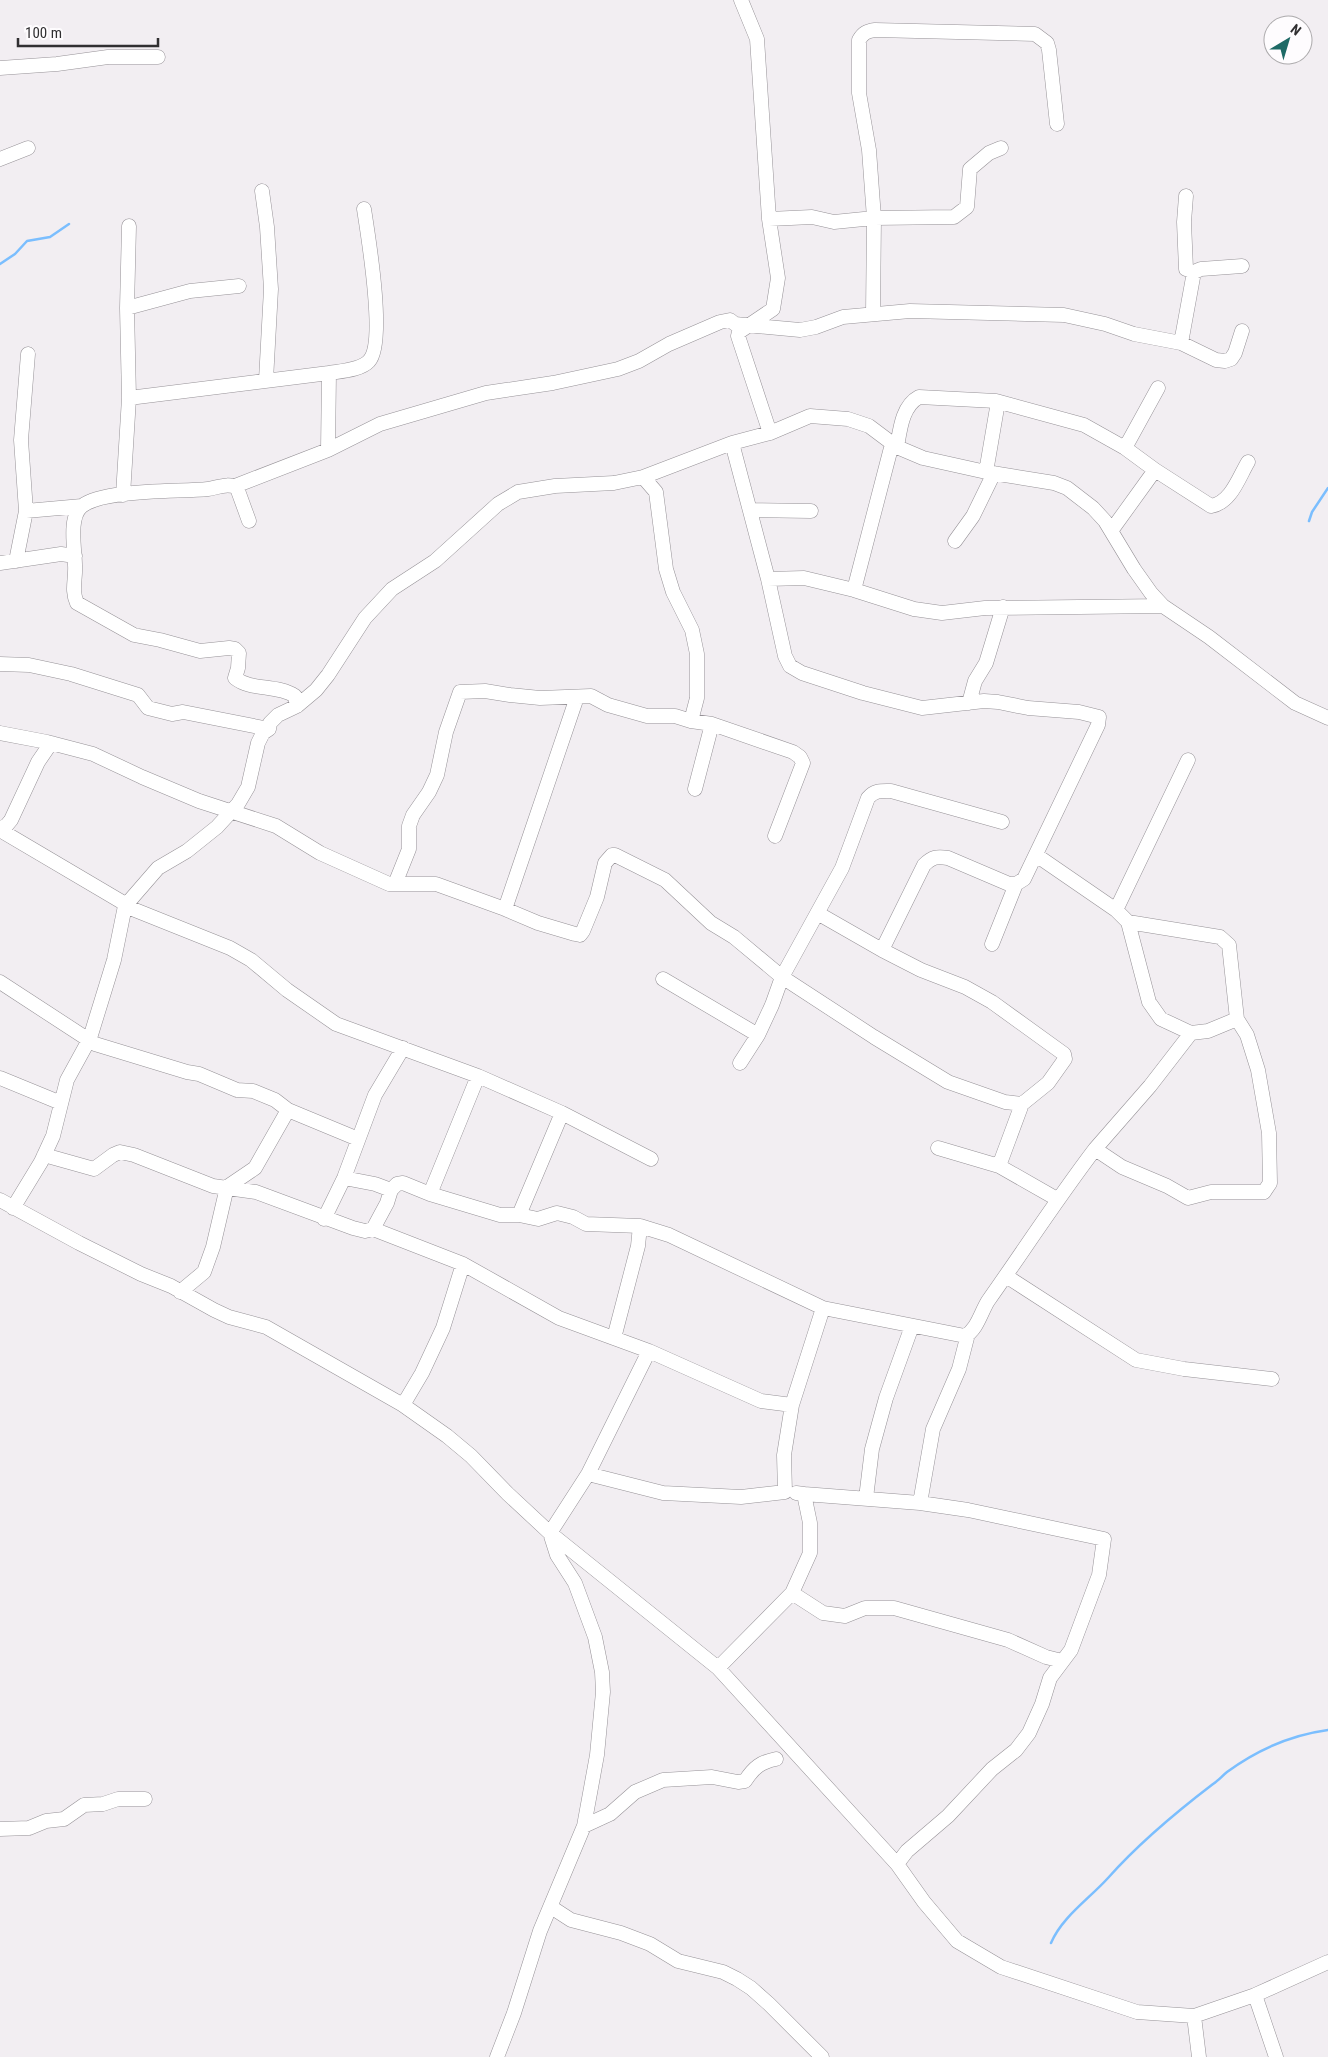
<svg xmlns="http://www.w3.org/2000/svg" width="1328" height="2057" viewBox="0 0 1328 2057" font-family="'Roboto Condensed',sans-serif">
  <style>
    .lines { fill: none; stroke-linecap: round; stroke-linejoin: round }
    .stream { stroke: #7bbefe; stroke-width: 2.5 }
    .minor-casing { stroke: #969297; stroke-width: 15 }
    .minor { stroke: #fff; stroke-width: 14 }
  </style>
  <rect width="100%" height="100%" fill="#f2eef2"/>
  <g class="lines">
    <path class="stream" d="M0,264L15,254L27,241L50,237L69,224
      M1309,521L1312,512L1328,488
      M1051,1943C1062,1917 1089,1899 1108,1878C1139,1843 1175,1813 1213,1784C1218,1781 1222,1776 1227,1772C1257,1750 1291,1735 1328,1730"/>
    <defs>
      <path id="minor" d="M741,0L757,39L769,219L778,278L773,309L739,332L738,336L770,433
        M0,68L57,64L108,57H158
        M0,159L28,148
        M262,191L267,227L271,289L266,380
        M1186,196L1184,222L1186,269L1194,272
        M769,219L812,217L834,222L874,218L954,217L967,207L970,169L989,153L1001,148
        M129,226L127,308L129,398L329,373L328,450
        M127,308L190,291L239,286
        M873,314L874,218L869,150L859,93V40C863,33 867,31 875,30L1035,34L1047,43L1049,50L1057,124
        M1181,343L1194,272L1201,269L1242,266
        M329,373C341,371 361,370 369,361C386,343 368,235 364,209
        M732,443L768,579L785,656L790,666L802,673L863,693L922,708L984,701L998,702L1028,708L1079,712L1099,717L1098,725L1024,879L1016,884H1009L948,858C937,856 932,857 924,865L882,950
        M897,447C900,430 902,406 919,397L996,401L1084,425L1125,448L1155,470
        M1125,448L1158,388
        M986,472L998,402
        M643,477L656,492L666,569L673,592L692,630L697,654V698L691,721
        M235,486L328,450L380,424L486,393L553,383L618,369L639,361L669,344L720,322L730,320L735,324L800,330L816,327L843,317L910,311L1064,315L1105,324L1134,334L1181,343L1216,360L1225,361L1231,359L1235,353L1242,331
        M123,495L129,398
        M750,510L811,511
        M26,511L21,440L28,354
        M249,521L237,488C228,482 217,488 208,489C179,492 104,489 82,506C68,517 75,550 75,565C76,579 71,590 77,603L134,635L160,640L200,651L229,648L235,649L239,653L238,668L235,678C251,691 277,684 295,696L297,706
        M1111,531L1155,470L1211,506C1231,503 1239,477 1248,462
        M955,541L973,516L994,473
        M16,561L26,511L82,506
        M0,563L61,554L75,556
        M768,579L804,578L854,590L914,609L942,613L985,608L1163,606
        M854,590L892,444
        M0,664L29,665L71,674L138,695L148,708L172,714L183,712L269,729
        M969,703L975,681L986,663L1003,607
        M0,733L47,742L93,754L142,777L199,801L276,826L320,853L389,884H436L505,909L538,923L575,934L580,935L583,931L597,897L605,863L612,855H615L665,880L711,923L734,937L782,977L874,1037L948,1082L1005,1102L1022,1104
        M695,789L712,724
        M0,828L6,826L11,820L38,762L51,743
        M0,830L122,902L125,906L230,948L251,960L287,990L336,1024L478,1076L562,1113L651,1159
        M1036,855L1116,910L1128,922L1220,937L1229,945L1237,1019L1208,1031L1191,1033L1161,1019L1149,1002L1128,922
        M395,884L409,849V826L413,815L429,792L437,775L446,732L460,692L485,691L510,695L540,698L591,696L608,705L647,716H675L691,721L712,724L793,752L800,757L803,763L775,836
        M505,909L577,697
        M1116,910L1188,760
        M819,914L882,950L921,970L965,987L992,1002L1064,1054L1065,1059L1048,1083L1022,1104L999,1166
        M992,944L1016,884
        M663,979L758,1035
        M0,982L95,1044L187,1072L199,1074L237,1090L253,1091L275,1100L288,1110L255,1168L227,1187L213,1247L204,1272L180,1292
        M1191,1033L1150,1086L1095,1149L1122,1167L1167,1186L1188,1198L1211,1192H1264L1270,1183L1269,1133L1258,1070L1247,1035L1237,1019
        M740,1063L758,1035L772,1005L782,977L842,868L868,798C875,790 881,791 891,791L1002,822
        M0,1078L61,1103
        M288,1110L358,1139
        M938,1148L999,1166L1057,1199
        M44,1155L94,1169L113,1155L120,1152L134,1155L213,1186L256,1192L353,1228L365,1231L373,1229L387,1203L391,1190L397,1184L403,1183L430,1194L500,1215H519L538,1219L557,1213L573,1217L586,1224L640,1226L669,1235L823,1308L965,1336C977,1330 981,1312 988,1301C1024,1250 1057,1199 1095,1149
        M344,1178L375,1184L391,1190
        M430,1194L478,1076
        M0,1200L79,1243L141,1274L171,1286L214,1310L229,1317L266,1327L403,1405L447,1436L471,1456L508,1494L550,1533L718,1668L897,1864L924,1902L957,1941L1001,1967L1137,2012L1194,2016L1255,1995L1328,1962
        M13,1208L41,1162L53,1136L67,1080L90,1038L114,960L125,906L158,868L187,851L217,827L238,804L248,787L258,743L263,733L269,729L270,723L278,715L297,706L316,690L328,675L365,618L392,589L435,561L498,504L518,492L555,486L614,483L643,477L732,443L770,433L810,416L848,419L869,426L897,447L923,458L986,472L1054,483L1067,488L1093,508L1105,521L1134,569L1151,593L1163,606L1209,637L1295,703L1328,718
        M519,1215L562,1113
        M324,1219L344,1178L375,1095L403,1048
        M373,1229L463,1264L559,1318L649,1351L588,1474
        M1006,1276L1136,1360L1184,1369L1272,1379
        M614,1338L638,1246L640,1226
        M649,1351L761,1401L792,1405
        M403,1405L422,1373L443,1328L463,1264
        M804,1494L920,1503L933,1429L959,1369L968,1334
        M866,1498L872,1449L886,1398L912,1326
        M792,1593L823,1613L845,1616L865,1608H894L1008,1640L1046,1657L1062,1661
        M718,1668L792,1593L810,1553V1523L804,1494L796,1493
        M584,1826L610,1814L635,1792L663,1780L712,1777L738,1782L745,1781C754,1767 761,1762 776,1759
        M0,1829L29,1828L46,1821L64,1819L84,1805L103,1804L118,1799H145
        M897,1864L907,1851L948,1816L992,1769L1016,1750L1029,1733L1042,1704L1050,1678L1071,1650L1099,1575L1104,1539L968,1510L920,1503
        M551,1907L571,1920L621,1933L650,1944L678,1961L723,1972L737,1979L751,1988L769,2004L822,2057
        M1255,1995L1276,2057
        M1194,2016L1199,2057
        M497,2057L514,2013L540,1931L584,1826L597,1755L603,1692L602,1672L595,1637L575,1583L557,1555L550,1533L588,1474L663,1493L741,1497L785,1492L784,1455L792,1405L823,1308"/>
    </defs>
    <use href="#minor" class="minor-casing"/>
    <use href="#minor" class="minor"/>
  </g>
  <g transform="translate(1288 40) rotate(38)"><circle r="24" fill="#fefcfe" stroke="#acaaac"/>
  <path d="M0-4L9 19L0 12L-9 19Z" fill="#1e6a66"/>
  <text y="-8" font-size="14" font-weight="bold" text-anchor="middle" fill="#302f31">N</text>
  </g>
  <path d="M18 38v8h140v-8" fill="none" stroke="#302f31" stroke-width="2.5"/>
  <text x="25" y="38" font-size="15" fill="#302f31" stroke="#fefcfe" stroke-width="4" paint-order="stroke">100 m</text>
</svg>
